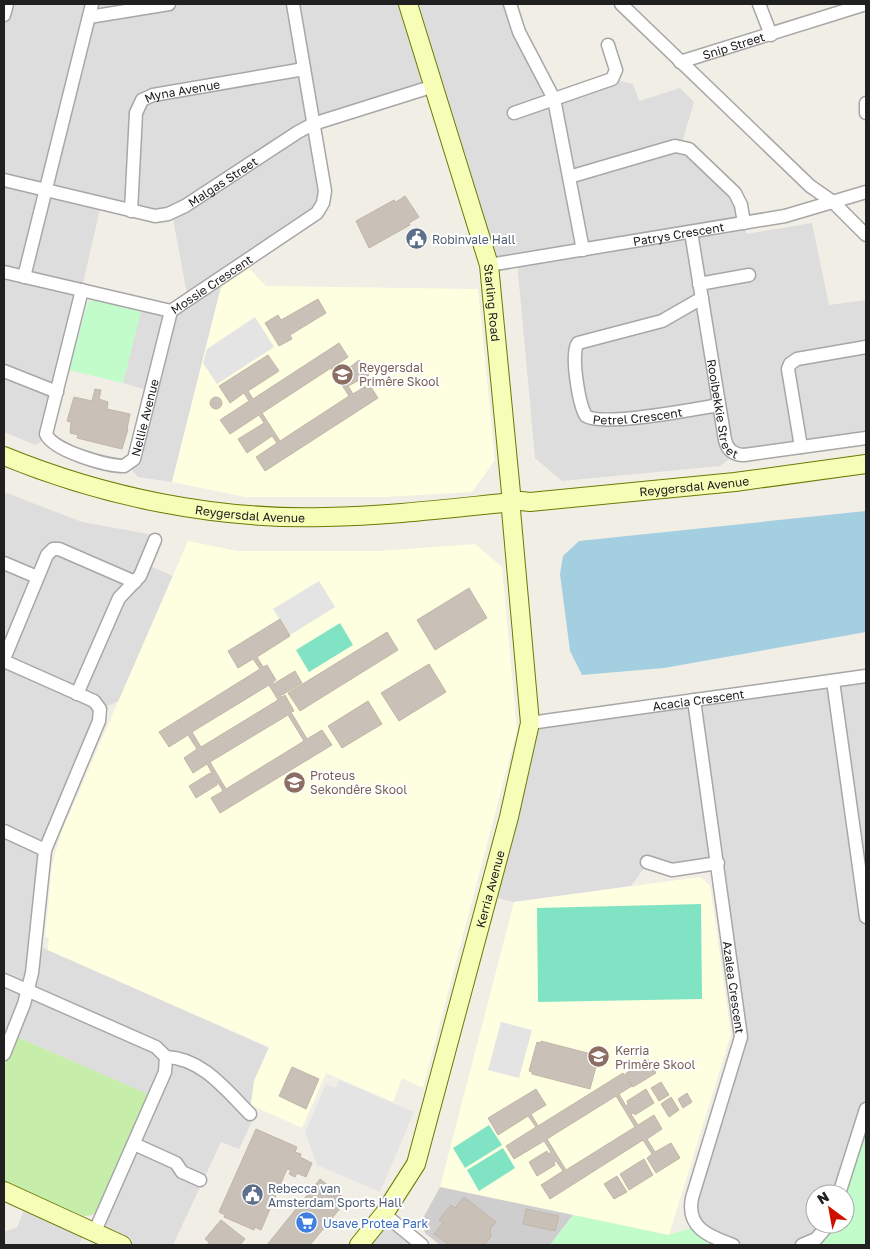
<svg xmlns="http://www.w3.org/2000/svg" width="870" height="1249" viewBox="0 0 870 1249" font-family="'Golos Text',sans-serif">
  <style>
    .residential { fill: #dedddd }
    .education { fill: #fdffe0 }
    .religious { fill: #cecece }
    .grass { fill: #c6eda9 }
    .park { fill: #c1fcca }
    .pitch { fill: #80e4c4 }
    .parking { fill: #e4e4e4 }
    .water { fill: #a4cfe1 }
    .building { fill: #c9c1b8; stroke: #c3b5a7; fill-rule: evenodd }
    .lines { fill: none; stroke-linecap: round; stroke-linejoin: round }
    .street-casing { stroke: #a7a7a7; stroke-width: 15 }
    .secondary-casing { stroke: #677d00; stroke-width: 20 }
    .street { stroke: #fff; stroke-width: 12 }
    .secondary { stroke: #f5fdb7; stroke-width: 18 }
    .labels { text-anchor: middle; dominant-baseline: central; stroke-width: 4; stroke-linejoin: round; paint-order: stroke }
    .street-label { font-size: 12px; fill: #202020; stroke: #fff }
    .service-label { font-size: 12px; fill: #4e5e75; stroke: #fff; text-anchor: start }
    .education-label { font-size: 12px; fill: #785e54; stroke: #fff; text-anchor: start }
    .shop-label { font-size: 12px; fill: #366cbe; stroke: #fff; text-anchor: start }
  </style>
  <rect width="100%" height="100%" fill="#f1eee6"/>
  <path class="residential" d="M4,4H509L553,100L613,79L633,84L639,101L680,88L694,102L681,146L740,205L746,234L812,223L829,305L866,300V439L735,455L720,466L562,481L535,458L517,261L488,266L434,87L314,124L324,203L216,280L221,287L172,482L138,477L127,464L150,391L123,383L142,305L171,311L188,299L172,214L101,205L47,438L35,445L4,432Z
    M4,492L82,522L154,535L141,562L173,576L119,701L100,709L52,833L36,945L269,1048L254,1081L249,1115L254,1117L239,1149L221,1142L173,1245H121L95,1232L154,1097L13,1035L4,1056Z
    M866,677V1111L840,1194H815V1224H830L804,1245H731L691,1217L740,1037L717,864H647L631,886L514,902L490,896L533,725Z
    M27,1203L87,1229L79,1245H4V1232L17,1227Z
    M385,1214L424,1245H360Z"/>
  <path class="education" d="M249,268L266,286L478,289L495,460L472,492L384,497H245L172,482L221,287Z
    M188,541L238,551H379L475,544L502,567L517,730L423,1088L402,1078L393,1102L326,1073L302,1128L251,1105L254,1081L269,1047L48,950L49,938L45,937L52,866L61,833Z
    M700,877L710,885L731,1034L669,1235L440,1187L514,902Z"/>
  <path class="religious" d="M440,1187L573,1215L550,1245H440L425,1233L422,1220Z"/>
  <path class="grass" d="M17,1037L150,1095L98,1211L92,1215L84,1216L4,1181V1066Z"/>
  <path class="park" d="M88,301H97L141,312L123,383L69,370Z
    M866,1123V1245H812L831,1231L833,1224H845V1194Z
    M573,1215L668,1235L692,1228L707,1243L717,1245H550Z"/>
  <path class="pitch" d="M340,623L353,645L309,672L296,650Z
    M701,904L702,999L538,1002L537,908Z
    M489,1125L502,1145L465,1168L453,1148Z
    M503,1148L515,1168L479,1191L467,1170Z"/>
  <path class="parking" d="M255,317L274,347L217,384L203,363L207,349Z
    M319,581L335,607L290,635L273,609Z
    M501,1022L532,1030L519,1078L488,1070Z
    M339,1080L414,1112L380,1192L317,1165L305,1132L326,1084L336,1088Z"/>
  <path class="water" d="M866,511V632L664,668L582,675L570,651L560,574L563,556L579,541Z"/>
  <path class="building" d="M405,196L419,217L409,223L410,225L369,248L356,221L394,200L396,202Z
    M318,299L326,313L290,335L292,339L279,346L265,323L278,315L281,320Z
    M339,343L348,357L335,366L340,375L359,360L369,375L348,386L353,394L369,384L378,398L265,471L256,457L277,443L272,436L247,453L238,439L264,423L259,415L230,434L220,420L249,401L244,393L230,403L219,386L268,355L279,371L248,391L253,399ZM331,368L349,396L280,441L262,413Z
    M95,389L101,390L99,399L108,402L107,409L130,414L127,429H128L122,449L77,438L78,435L70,433L71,422L67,421L74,397L92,401Z
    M210 403a6 6 0 1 1 12 0a6 6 0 1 1-12 0Z
    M469,588L487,618L435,650L417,620Z
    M280,619L290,636L257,657L263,667L267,665L276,680L273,682L275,686V683L295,671L302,683L282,695L279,693L282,697L285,695L294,711L291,712L307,739L322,730L332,745L220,813L211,798L223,791L217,781V785L196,798L189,786L210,773L213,775L207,764L193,773L184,758L197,749L188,735L169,747L159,732L260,669L253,659L238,668L228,651ZM269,685L278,700L201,747L192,732ZM288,715L304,741L226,789L210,762Z
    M387,632L398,650L300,711L288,693Z
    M429,664L446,692L399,721L381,693Z
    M368,701L382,724L342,748L328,726Z
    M541,1041L599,1056L590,1089L532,1074V1072L529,1071L537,1042L540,1043Z
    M648,1059L656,1073L633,1087L625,1074Z
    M292,1067L319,1079L306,1109L279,1096Z
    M623,1073L632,1086L619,1094L626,1106L628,1104L627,1101L646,1089L654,1103L635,1115L634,1113L631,1114L638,1125L654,1115L662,1129L647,1139L655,1152L671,1143L680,1158L656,1173L647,1158L652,1154L643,1140L550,1199L541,1185L563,1171L556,1161L554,1162L555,1165L537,1176L529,1162L547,1151L548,1154L551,1152L544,1141L514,1159L506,1146L536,1127L528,1116L498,1135L488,1118L536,1089L546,1105L531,1114L538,1126ZM616,1096L635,1127L566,1170L547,1139Z
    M661,1082L669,1095L659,1101L651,1088Z
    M687,1093L692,1102L683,1108L678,1099Z
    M671,1097L679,1110L669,1117L661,1104Z
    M256,1129L297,1147L295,1152L301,1154L300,1157L312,1163L306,1177L297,1173L295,1177L289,1174L291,1170L287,1169L261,1230L255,1227L254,1230L224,1217L225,1215L219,1212Z
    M644,1159L653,1175L629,1190L620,1174Z
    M617,1176L627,1192L614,1199L604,1184Z
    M320,1179L347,1200L310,1245H267Z
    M464,1197L496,1222L490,1229L491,1237L484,1245H449L434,1234L443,1223L439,1220L451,1205L455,1208Z
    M526,1209L559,1216L555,1231L523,1224Z
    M221,1220L245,1239L240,1245H207L209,1242L205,1239Z"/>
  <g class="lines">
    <defs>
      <g id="street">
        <path d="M510,4L519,32L554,99L583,250"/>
        <path d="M621,4L810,186L833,202L866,235"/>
        <path d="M759,4L771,35"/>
        <path d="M4,15L7,4"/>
        <path d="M89,17L169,4"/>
        <path id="s1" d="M680,62L866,4"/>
        <path d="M866,103V113"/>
        <path d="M514,113L612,79L616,70L608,45"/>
        <path d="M569,177L675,146L689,149L735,193L741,205L744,223"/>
        <path id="s2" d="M4,180L155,216L168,214L185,206L298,132L313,124L434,86"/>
        <path id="s3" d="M131,211L136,113L142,100L153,95L304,69"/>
        <path id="s4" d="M691,232L725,440C727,450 734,455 744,455L866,438"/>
        <path id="s5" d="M489,265L785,216L866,192"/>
        <path id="s6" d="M4,272L171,311L317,213L323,203L325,191L293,4"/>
        <path d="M24,277L92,4"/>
        <path d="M699,284L749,275"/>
        <path id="s7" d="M82,290L46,434C53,451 107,466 124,466L134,459L171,311"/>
        <path id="s8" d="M702,298L662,321L578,343C570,353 579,405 586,416C603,427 695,409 719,405"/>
        <path d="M4,371L57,392"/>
        <path d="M801,447L788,369L790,364L797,359L866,347"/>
        <path d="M4,563L37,577"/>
        <path d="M4,659L47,555L53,549H59L135,582"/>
        <path d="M4,661L94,701L100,709L99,721L45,850"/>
        <path d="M833,681L866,917"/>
        <path d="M77,694L119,598L140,576L155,540"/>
        <path id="s9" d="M694,700L741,1037L692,1198C686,1228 709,1236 733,1245"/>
        <path id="s10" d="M530,723L866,676"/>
        <path d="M4,831L45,850L32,973L24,1004L4,1054"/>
        <path d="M647,862L672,870L718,863"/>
        <path d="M4,980L156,1047L166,1057L165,1072L95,1231"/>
        <path d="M166,1057C202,1058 226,1090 250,1114"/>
        <path d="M134,1144L176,1163L182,1172L200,1180"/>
        <path d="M839,1194L866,1109"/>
        <path d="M384,1214L422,1245"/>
        <path d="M802,1245L816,1239L829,1224"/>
      </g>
      <g id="secondary">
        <path id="s11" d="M408,4L489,265L511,493"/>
        <path id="s12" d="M4,456C104,497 216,520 325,517C385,516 444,509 503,503"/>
        <path id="s13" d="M521,501L530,502L735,482L866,464"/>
        <path d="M4,1191L122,1245"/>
        <path id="s14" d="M359,1245L384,1214L416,1164L509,817L530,723L511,510"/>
      </g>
    </defs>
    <use href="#street" class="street-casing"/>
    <use href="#secondary" class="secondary-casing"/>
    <use href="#street" class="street"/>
    <use href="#secondary" class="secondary"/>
  </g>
  <defs>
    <symbol id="civic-disc" viewBox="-11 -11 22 22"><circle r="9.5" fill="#5c6f8a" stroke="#fff"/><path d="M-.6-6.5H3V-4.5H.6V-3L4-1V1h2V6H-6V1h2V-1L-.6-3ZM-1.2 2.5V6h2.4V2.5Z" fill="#fff"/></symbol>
    <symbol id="school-disc" viewBox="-11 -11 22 22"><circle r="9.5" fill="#8d6e63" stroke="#fff"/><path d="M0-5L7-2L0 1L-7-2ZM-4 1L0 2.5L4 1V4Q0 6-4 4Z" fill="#fff"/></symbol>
    <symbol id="supermarket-disc" viewBox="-11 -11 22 22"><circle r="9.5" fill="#3f7fe0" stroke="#fff"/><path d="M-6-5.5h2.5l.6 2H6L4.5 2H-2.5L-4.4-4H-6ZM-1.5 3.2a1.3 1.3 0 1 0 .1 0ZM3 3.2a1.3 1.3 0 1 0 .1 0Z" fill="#fff"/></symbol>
  </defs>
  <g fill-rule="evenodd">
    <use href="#civic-disc" x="404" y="226" width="25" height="25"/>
    <use href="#school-disc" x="330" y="362" width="25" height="25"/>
    <use href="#school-disc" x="282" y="770" width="25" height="25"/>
    <use href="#school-disc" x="586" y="1044" width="25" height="25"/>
    <use href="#civic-disc" x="240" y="1182" width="25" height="25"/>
    <use href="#supermarket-disc" x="294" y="1210" width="25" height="25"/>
  </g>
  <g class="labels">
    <g class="street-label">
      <text stroke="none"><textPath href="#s1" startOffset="56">Snip Street</textPath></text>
      <text stroke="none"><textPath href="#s3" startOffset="154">Myna Avenue</textPath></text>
      <text stroke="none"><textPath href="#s2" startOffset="232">Malgas Street</textPath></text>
      <text stroke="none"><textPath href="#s5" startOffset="192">Patrys Crescent</textPath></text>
      <text stroke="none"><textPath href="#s6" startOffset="220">Mossie Crescent</textPath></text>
      <text stroke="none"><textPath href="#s11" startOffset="311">Starling Road</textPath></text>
      <text stroke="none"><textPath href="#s4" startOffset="180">Rooibekkie Street</textPath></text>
      <text stroke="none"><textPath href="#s8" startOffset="260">Petrel Crescent</textPath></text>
      <text stroke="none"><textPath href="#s7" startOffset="290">Nellie Avenue</textPath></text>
      <text stroke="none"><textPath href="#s13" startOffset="174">Reygersdal Avenue</textPath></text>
      <text stroke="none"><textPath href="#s12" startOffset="254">Reygersdal Avenue</textPath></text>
      <text stroke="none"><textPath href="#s10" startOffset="170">Acacia Crescent</textPath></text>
      <text stroke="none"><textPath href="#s14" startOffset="384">Kerria Avenue</textPath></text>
      <text stroke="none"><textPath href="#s9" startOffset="290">Azalea Crescent</textPath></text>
    </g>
    <g class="service-label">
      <text x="432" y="239">Robinvale Hall</text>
      <text x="268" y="1188">Rebecca van<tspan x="268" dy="14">Amsterdam Sports Hall</tspan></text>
    </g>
    <g class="education-label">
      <text x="359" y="367">Reygersdal<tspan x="359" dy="14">Primêre Skool</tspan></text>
      <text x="310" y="775">Proteus<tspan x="310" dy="14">Sekondêre Skool</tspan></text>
      <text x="615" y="1050">Kerria<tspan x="615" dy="14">Primêre Skool</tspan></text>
    </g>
    <g class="shop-label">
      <text x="323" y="1223">Usave Protea Park</text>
    </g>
  </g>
  <rect width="870" height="1249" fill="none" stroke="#202020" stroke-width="10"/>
  <g transform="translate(830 1209) rotate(328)"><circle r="24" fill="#ffffff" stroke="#a6a6a6"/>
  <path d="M0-4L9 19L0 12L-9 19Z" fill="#cf0e00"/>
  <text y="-8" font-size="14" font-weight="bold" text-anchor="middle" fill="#202020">N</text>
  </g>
</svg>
